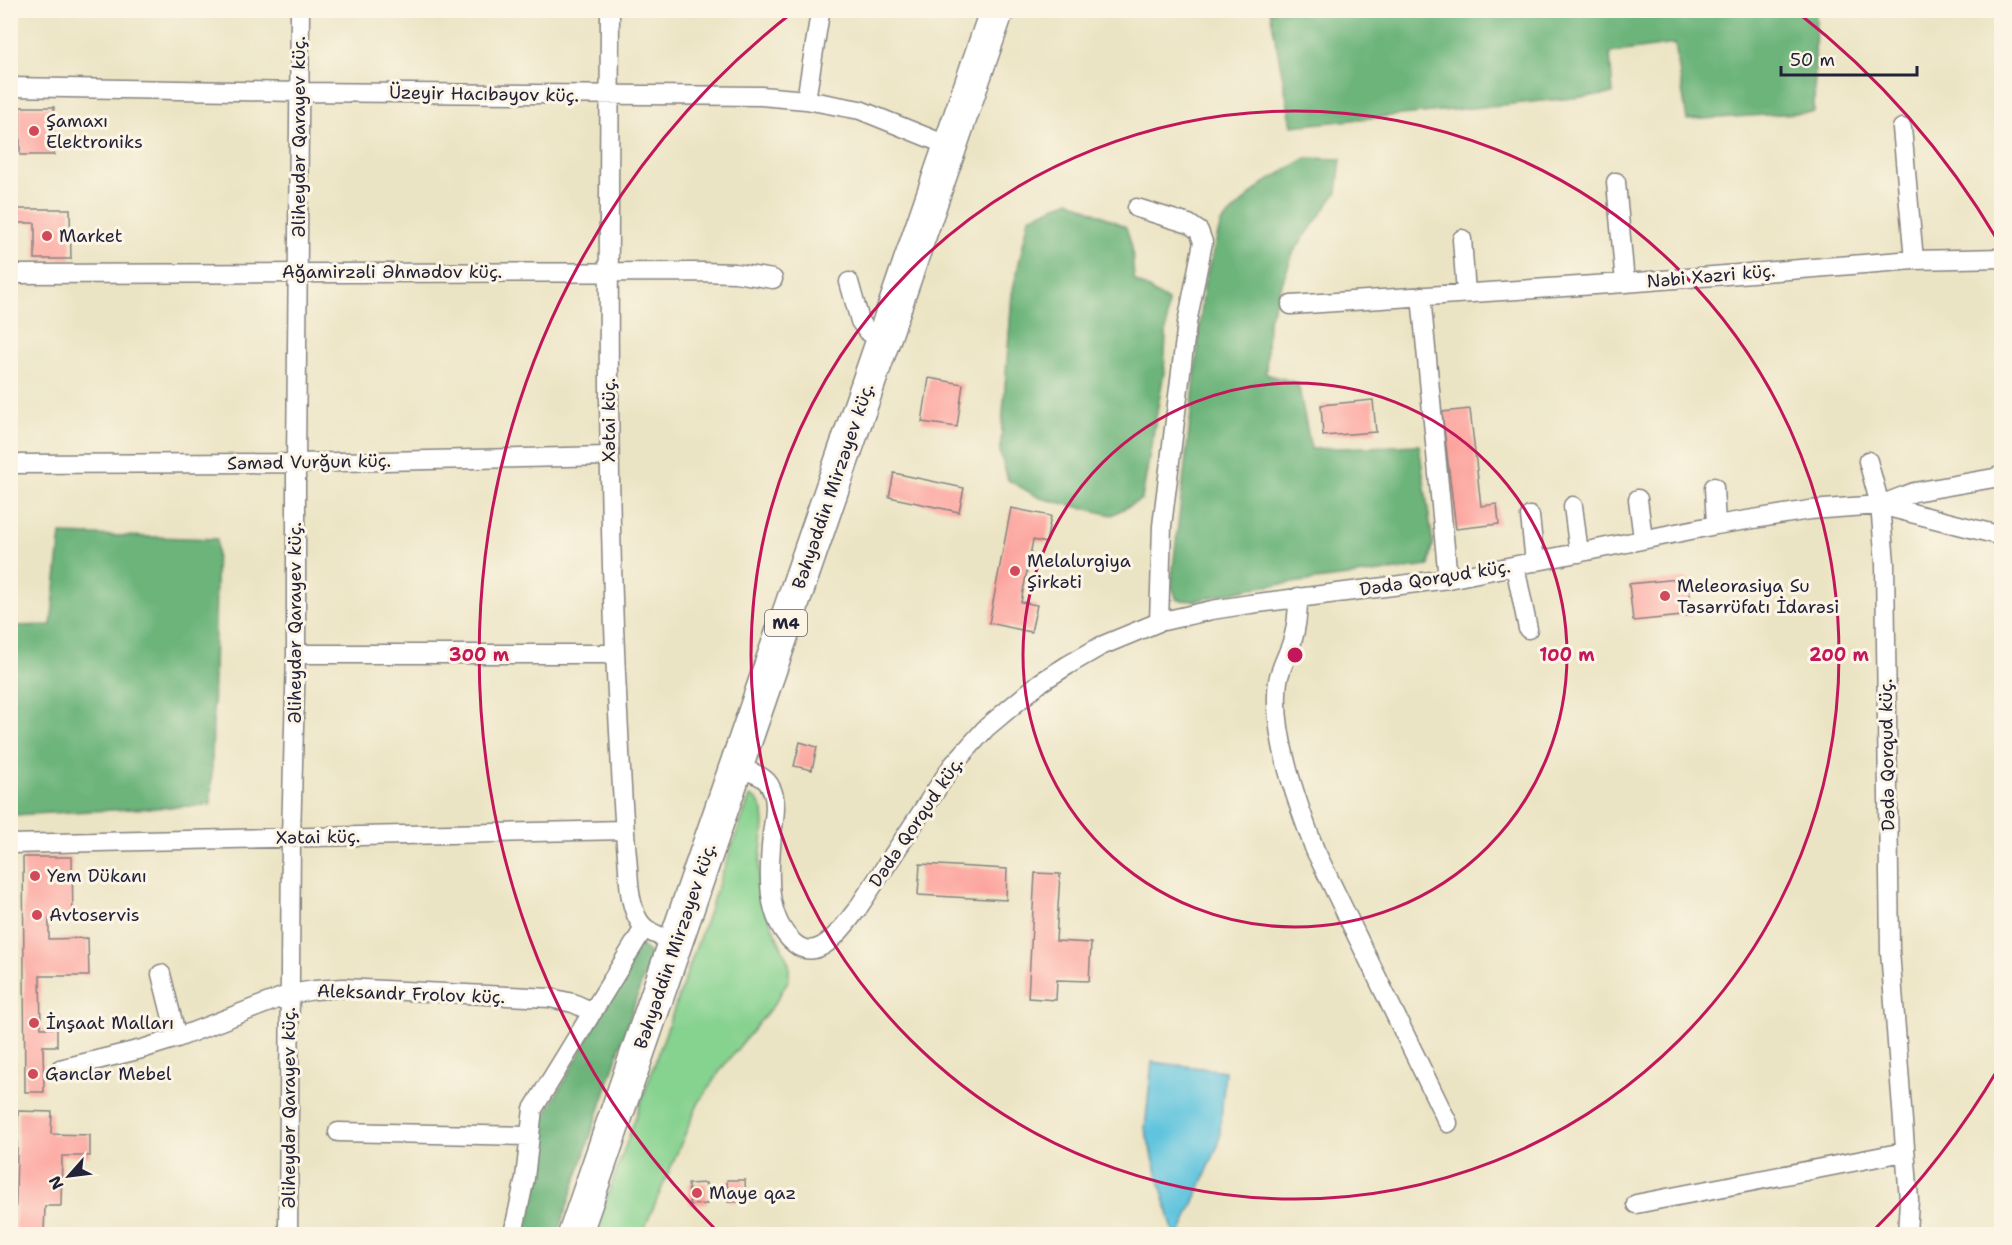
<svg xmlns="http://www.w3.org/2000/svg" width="2012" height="1245" viewBox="0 0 2012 1245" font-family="'Shantell Sans',sans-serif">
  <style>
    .green { fill: #86d28f; stroke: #547a65; stroke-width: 1.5 }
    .forest { fill: #6cb47a; stroke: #476b5a; stroke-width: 1.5 }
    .water { fill: #60c4de; stroke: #41738c; stroke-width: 1.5 }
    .building { fill: #fca39d }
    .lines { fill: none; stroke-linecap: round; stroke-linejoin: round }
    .street-casing { stroke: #868380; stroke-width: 21 }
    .highway-casing { stroke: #868380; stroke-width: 36 }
    .street { stroke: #fff; stroke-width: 18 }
    .highway { stroke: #fff; stroke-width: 33 }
    .ring { fill: none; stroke: #c2185b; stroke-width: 3 }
    .poi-dot { fill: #d1495b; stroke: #fcf5e5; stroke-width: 2 }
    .labels { text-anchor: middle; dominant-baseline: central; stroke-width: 6; stroke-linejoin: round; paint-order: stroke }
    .shield { fill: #fcf5e5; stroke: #63616e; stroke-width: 1.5 }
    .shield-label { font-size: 16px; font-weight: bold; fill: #22223b }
    .street-label { font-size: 18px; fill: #22223b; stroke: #fcf5e5 }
    .poi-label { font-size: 18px; fill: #22223b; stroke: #fcf5e5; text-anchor: start }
    .centre { fill: #c2185b; stroke: #fcf5e5; stroke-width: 3 }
    .ring-label { font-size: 18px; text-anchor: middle; font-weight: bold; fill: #c2185b; stroke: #fcf5e5; stroke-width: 6; stroke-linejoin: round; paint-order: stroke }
  </style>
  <rect width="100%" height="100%" fill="#fcf5e5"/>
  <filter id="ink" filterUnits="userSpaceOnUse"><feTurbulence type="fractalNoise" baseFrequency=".0167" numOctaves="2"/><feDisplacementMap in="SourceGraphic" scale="12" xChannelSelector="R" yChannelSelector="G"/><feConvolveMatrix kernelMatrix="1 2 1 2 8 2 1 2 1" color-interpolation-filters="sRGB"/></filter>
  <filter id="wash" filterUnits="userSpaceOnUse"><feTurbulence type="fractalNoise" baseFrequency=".008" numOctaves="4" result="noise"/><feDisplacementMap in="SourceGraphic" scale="24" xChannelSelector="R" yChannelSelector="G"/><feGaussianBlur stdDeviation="1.35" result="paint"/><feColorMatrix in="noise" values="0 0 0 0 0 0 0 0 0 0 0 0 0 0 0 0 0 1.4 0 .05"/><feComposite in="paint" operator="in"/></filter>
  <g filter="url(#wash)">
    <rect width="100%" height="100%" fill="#ebe4c4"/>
    <path class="green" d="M750,796L757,800L763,811L764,825L759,870V892L766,912L789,964V979L775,1003L722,1068L698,1104L642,1234H594Z"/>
    <path class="forest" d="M1270,11H1816L1814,112L1687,120L1675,44L1610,53L1613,94L1292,126Z
      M1306,158L1341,159L1337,192L1294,251L1268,322L1266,374L1298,383L1311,449L1419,445L1433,544L1429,566L1251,588L1195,601L1177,600L1171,585L1193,397L1204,284L1221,223L1261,185Z
      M1069,200L1126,227L1132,247L1134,280L1168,301L1164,372L1142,499L1112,515L1040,498L1008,480L1000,453L1012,294L1029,218Z
      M61,534L217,539L211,805L13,815L14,626L51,625Z
      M640,945L651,954L558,1234H520L538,1164L543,1119Z"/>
    <path class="water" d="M1152,1062L1225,1071L1219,1143L1180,1234H1174L1145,1129Z"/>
    <g id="blocks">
      <path class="building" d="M20,107H54V155H20Z
        M10,209H70L71,259H35V223H10Z
        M929,378L963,384L957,427L922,422Z
        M1373,400L1376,432L1323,436L1321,405Z
        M1470,409L1481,506L1497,504L1499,524L1456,529L1442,412Z
        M894,473L964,488L959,512L889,497Z
        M1011,508L1051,516L1046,543L1033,540L1021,602L1037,605L1031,632L989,623Z
        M1688,578L1692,615L1633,621L1629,584Z
        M800,742L817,747L812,770L794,766Z
        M23,857H72L73,918H49V939L88,938L89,976H40L41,1028H57V1046H43L44,1092H25Z
        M920,864L1007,869L1006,900L918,895Z
        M1035,873L1060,874L1056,941L1091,943L1089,981L1057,980L1056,1000L1028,998Z
        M18,1111L52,1112L51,1134L90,1135V1156H62L61,1206H45L44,1234H15Z
        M727,1180H745L746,1201L728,1202Z
        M706,1183L707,1204L690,1205L688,1184Z"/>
    </g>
  </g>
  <g filter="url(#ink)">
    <use href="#blocks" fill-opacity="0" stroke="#868380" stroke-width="1.5"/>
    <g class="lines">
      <defs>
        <path id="street" d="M610,10C609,251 605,491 619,731C621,773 623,814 627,856C629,876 628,898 637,917C644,933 661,936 676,942
          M10,87L299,92L761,96L806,100L860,110L949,146
          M806,100L820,13
          M1902,128L1914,260
          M1616,182L1625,283
          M1137,208L1189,224L1199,231L1203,242L1187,323L1162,526L1159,622
          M1462,239L1466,293
          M10,274L701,272L735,273L773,279
          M849,282L860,321L867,331L882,340
          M1421,296L1448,579
          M1291,305L1625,283L1914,260L2002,258
          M1868,461L1880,505L1885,563L1890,951L1909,1200L1907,1234
          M10,464L296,463L608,456
          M1714,487L1716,525
          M1638,499L1643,539
          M1880,505L1914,492L1994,478L2002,475
          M1573,506L1579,553
          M1530,516L1535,562
          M1515,566L1528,629
          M1298,597C1298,613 1297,627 1292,642C1288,655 1280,668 1278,681C1271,733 1297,802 1315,850L1448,1123
          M296,654H614
          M737,767C749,772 766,775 771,788C778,802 774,819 772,834C769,869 764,917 794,943C819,965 844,926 858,908L952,766L986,728L1041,682L1068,665L1101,646L1159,622L1212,610L1250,604L1448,579L1716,525L1810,510L1880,505L2002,536
          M10,844L625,830
          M161,974L177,1038
          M60,1069L142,1049L177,1038L290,994L315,990L343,988L550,998L573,1003L593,1012
          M338,1132L530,1136
          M1636,1204L1904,1152
          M288,1234L291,837L296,654V463L300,10
          M513,1234L525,1178L533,1109L644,928"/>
        <path id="highway" d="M575,1234L997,10"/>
      </defs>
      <use href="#street" class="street-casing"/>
      <use href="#highway" class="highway-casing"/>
      <use href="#street" class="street"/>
      <use href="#highway" class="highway"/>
    </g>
  </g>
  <g class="ring">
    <circle cx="1295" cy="655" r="272"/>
    <circle cx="1295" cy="655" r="544"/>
    <path d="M1998 1069A816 816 0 0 1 1872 1232M718 1232A816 816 0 0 1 793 12M1797 12A816 816 0 0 1 1998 241"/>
  </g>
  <g class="poi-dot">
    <circle cx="34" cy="131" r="6"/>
    <circle cx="47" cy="236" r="6"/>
    <circle cx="1015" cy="571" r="6"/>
    <circle cx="1665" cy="596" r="6"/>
    <circle cx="35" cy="876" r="6"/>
    <circle cx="37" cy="915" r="6"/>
    <circle cx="34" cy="1023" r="6"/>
    <circle cx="33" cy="1074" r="6"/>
    <circle cx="697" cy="1193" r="6"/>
  </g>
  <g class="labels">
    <rect class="shield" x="765" y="610" width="42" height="26" rx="4.5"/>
    <g class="shield-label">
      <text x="786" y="623">M4</text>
    </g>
    <g class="street-label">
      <text transform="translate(484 94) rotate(1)">Üzeyir Hacıbəyov küç.</text>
      <text transform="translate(299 137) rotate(-90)">Əliheydər Qarayev küç.</text>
      <text x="392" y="272">Ağamirzəli Əhmədov küç.</text>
      <text transform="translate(1711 276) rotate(-5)">Nəbi Xəzri küç.</text>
      <text transform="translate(609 420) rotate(-90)">Xətai küç.</text>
      <text transform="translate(309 462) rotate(-1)">Səməd Vurğun küç.</text>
      <text transform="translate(833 486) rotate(-71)">Bəhyəddin Mirzəyev küç.</text>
      <text transform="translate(1435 578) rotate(-9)">Dədə Qorqud küç.</text>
      <text transform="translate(295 623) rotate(-90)">Əliheydər Qarayev küç.</text>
      <text transform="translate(1887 755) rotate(-91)">Dədə Qorqud küç.</text>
      <text transform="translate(916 822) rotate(-56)">Dədə Qorqud küç.</text>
      <text transform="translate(318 837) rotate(-1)">Xətai küç.</text>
      <text transform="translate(675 946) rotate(-71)">Bəhyəddin Mirzəyev küç.</text>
      <text transform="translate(411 994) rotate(2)">Aleksandr Frolov küç.</text>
      <text transform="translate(289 1108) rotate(-90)">Əliheydər Qarayev küç.</text>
    </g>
    <g class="poi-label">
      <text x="46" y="121">Şamaxı<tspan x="46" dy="21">Elektroniks</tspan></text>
      <text x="59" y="236">Market</text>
      <text x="1027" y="561">Melalurgiya<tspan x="1027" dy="21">Şirkəti</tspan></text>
      <text x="1677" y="586">Meleorasiya Su<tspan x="1677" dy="21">Təsərrüfatı İdarəsi</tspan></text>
      <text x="47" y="876">Yem Dükanı</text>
      <text x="49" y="915">Avtoservis</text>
      <text x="46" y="1023">İnşaat Malları</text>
      <text x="45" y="1074">Gənclər Mebel</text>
      <text x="709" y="1193">Maye qaz</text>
    </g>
  </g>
  <circle cx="1295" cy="655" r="9" class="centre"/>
  <g class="ring-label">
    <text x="1567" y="661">100 m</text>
    <text x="1839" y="661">200 m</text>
    <text x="479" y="661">300 m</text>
  </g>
  <rect width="2012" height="1245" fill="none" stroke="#fcf5e5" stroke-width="36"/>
  <g transform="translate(69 1176) rotate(242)" stroke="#fcf5e5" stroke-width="4.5" paint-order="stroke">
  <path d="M0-4.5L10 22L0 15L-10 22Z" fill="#22223b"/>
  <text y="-9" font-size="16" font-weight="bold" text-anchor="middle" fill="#22223b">N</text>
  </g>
  <path d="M1781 66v9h136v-9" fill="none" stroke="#22223b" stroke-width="3"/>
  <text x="1790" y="66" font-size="18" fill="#22223b" stroke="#fcf5e5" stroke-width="4.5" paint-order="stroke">50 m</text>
</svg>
